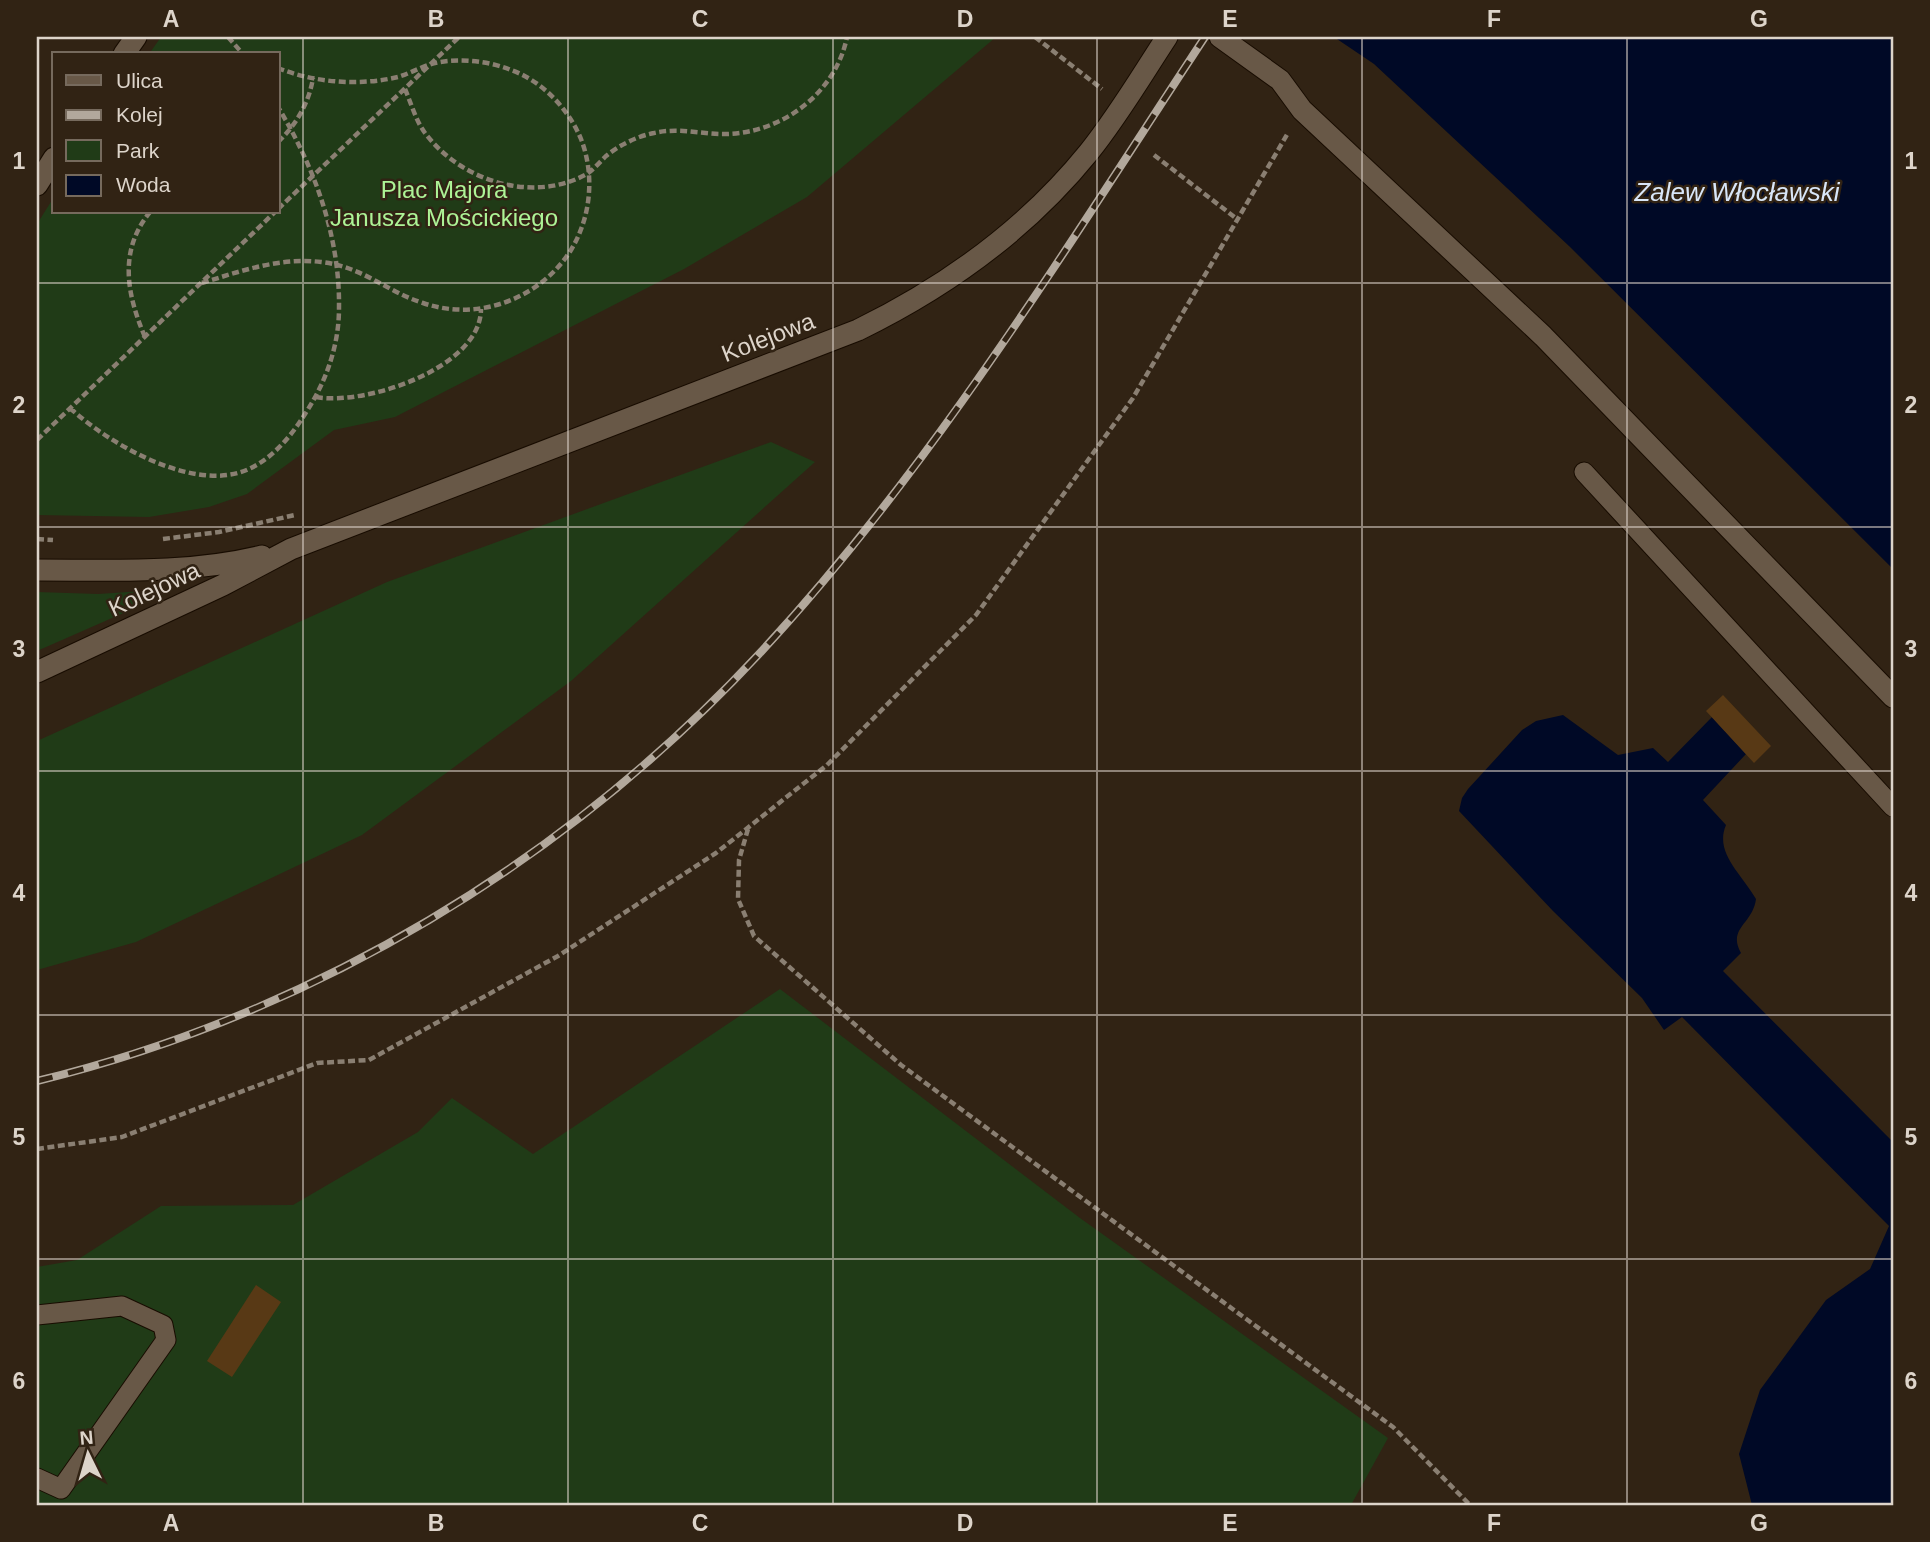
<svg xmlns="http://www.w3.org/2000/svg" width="1930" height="1542" viewBox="0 0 1930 1542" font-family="Arial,sans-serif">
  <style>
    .green { fill: #203b17 }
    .water { fill: #000926 }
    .building { fill: #583915 }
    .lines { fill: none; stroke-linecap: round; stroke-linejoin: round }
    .lane-casing { stroke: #180c01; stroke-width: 21 }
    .street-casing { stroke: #180c01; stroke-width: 23 }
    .secondary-casing { stroke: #180c01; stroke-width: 23 }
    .path { stroke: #8a7f72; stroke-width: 4.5; stroke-dasharray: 7 3.5; stroke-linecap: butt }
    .lane { stroke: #685847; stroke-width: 19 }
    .street { stroke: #685847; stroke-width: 21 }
    .secondary { stroke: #685847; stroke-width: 21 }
    .rail-casing { stroke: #b2a89c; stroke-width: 8 }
    .rail { stroke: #312314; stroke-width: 5; stroke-dasharray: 16; stroke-linecap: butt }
    .grid { fill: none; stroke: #ddd4ca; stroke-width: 2; stroke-opacity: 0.55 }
    .labels { text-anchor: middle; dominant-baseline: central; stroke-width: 5; stroke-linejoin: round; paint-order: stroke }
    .park-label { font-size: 24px; fill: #adf396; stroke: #312314 }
    .street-label { font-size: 24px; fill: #ddd4ca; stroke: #312314 }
    .water-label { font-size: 26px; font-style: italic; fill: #d8e6f8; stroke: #312314 }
    .neatline { fill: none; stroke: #ddd4ca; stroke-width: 2.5 }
    .grid-label { font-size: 23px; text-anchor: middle; font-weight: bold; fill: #ddd4ca }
  </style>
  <rect width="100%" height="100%" fill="#312314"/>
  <path class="green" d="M161,37H996L807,197L684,269L395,417L334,430L247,494L209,507L149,517L37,515V224L54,197V212H278V54H149Z
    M771,442L815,462L571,681L362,835L136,942L37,970V741L387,582Z
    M173,589L169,593L37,651V592L98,594Z
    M780,989L1080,1218L1388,1438L1351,1505H37V1267L77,1260L161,1206L293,1205L418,1132L452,1098L533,1154Z"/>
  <path class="water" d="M1334,37H1893V569L1569,246L1374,64Z
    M1563,715L1618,755L1653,748L1668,762L1712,717L1746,754L1703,800L1726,825C1714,853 1742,874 1756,899C1753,924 1727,928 1741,953L1723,971L1893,1142V1505H1752L1739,1454L1760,1390L1826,1300L1870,1269L1889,1226L1682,1017L1664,1030L1642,998L1553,911L1459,811L1462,798L1468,789L1522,730L1536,721Z"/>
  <path class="building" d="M1723,695L1771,746L1754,763L1706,711Z
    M256,1285L281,1302L232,1377L207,1361Z"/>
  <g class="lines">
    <defs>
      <path id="lane" d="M1584,472L1893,807
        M37,1315L122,1306L163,1325L166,1340L61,1489L37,1478"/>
      <path id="street" d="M1220,37L1280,80L1302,110L1543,336L1893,697
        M124,54L136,37
        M37,185L54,158"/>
      <path id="secondary" d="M37,570C112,570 189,574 262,556
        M37,672L223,585L291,549L858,330C948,286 1026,230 1089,152C1118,116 1142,75 1167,37"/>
    </defs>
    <use href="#lane" class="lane-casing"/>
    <use href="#street" class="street-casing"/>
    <use href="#secondary" class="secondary-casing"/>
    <path class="path" d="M228,37L243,54
      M1035,37L1102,89
      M405,89C411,103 416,121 425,133C461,181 532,204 587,174C594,169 600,162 606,156C619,145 638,136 654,133C680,127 703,135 728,134C784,132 836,92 847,37
      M278,142C296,125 309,103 313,78
      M1154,155L1237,219
      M278,209L459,37
      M202,283C241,271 280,257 321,262C364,267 385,291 423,303C478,322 540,299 571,250C591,217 595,175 581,139C568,108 542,81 511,70C486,60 453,57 428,65C417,69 408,74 398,77C360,86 315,83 278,68
      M145,337C127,295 118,251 150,212
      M316,397C365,406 481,368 481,309
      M70,408C109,444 195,494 249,469C273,458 292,435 305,414C326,382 339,346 339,308C340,237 315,168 278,107
      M37,440L275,212
      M37,539L53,540
      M163,539L219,532L295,515
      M748,829L739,860L738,899L754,936L901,1065L1393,1427L1470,1505
      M37,1149L122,1137L317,1063L369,1060L558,956L716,853L827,765L976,615L1133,398L1288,133"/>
    <use href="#lane" class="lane"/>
    <use href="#street" class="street"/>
    <use href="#secondary" class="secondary"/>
    <defs>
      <path id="rail" d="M37,1081C313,1014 566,861 759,654C932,468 1066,248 1205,37"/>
    </defs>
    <use href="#rail" class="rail-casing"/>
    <use href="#rail" class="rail"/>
  </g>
  <path class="grid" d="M303,37V1505M568,37V1505M833,37V1505M1097,37V1505M1362,37V1505M1627,37V1505M37,283H1893M37,527H1893M37,771H1893M37,1015H1893M37,1259H1893"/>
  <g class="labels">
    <g class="park-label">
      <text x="444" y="189">Plac Majora<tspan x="444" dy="28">Janusza Mościckiego</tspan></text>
    </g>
    <g class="street-label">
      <text transform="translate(768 337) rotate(-21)">Kolejowa</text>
      <text transform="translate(154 589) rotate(-25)">Kolejowa</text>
    </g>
    <g class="water-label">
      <text x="1737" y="192">Zalew Włocławski</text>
    </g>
  </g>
  <rect width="1930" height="1542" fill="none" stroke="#312314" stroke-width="77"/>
  <rect x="52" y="52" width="228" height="161" fill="#312314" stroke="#766a5d" stroke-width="2"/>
  <rect x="66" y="75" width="35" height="10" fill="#685847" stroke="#766a5d" stroke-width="2"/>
  <text x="116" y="88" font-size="21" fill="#ddd4ca">Ulica</text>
  <rect x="66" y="110" width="35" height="10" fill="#b2a89c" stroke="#766a5d" stroke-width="2"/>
  <text x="116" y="122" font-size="21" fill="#ddd4ca">Kolej</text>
  <rect x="66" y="140" width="35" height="21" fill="#203b17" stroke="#766a5d" stroke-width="2"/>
  <text x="116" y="158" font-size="21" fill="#ddd4ca">Park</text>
  <rect x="66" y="175" width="35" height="21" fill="#000926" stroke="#766a5d" stroke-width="2"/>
  <text x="116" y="192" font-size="21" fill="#ddd4ca">Woda</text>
  <g transform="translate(88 1454) rotate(355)" stroke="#312314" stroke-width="5" paint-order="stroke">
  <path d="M0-5L12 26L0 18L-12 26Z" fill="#ddd4ca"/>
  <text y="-10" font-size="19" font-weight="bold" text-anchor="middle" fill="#ddd4ca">N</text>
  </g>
  <rect x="38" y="38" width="1854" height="1466" class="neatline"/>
  <g class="grid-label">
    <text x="171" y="27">A</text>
    <text x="436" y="27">B</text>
    <text x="700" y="27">C</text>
    <text x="965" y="27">D</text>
    <text x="1230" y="27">E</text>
    <text x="1494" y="27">F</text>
    <text x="1759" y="27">G</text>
    <text x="19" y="169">1</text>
    <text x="1911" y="169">1</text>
    <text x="19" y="413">2</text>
    <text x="1911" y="413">2</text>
    <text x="19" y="657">3</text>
    <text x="1911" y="657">3</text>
    <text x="19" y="901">4</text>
    <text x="1911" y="901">4</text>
    <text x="19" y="1145">5</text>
    <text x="1911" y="1145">5</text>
    <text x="19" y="1389">6</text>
    <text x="1911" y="1389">6</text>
    <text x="171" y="1531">A</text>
    <text x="436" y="1531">B</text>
    <text x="700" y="1531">C</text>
    <text x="965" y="1531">D</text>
    <text x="1230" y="1531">E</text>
    <text x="1494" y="1531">F</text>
    <text x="1759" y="1531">G</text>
  </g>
</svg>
